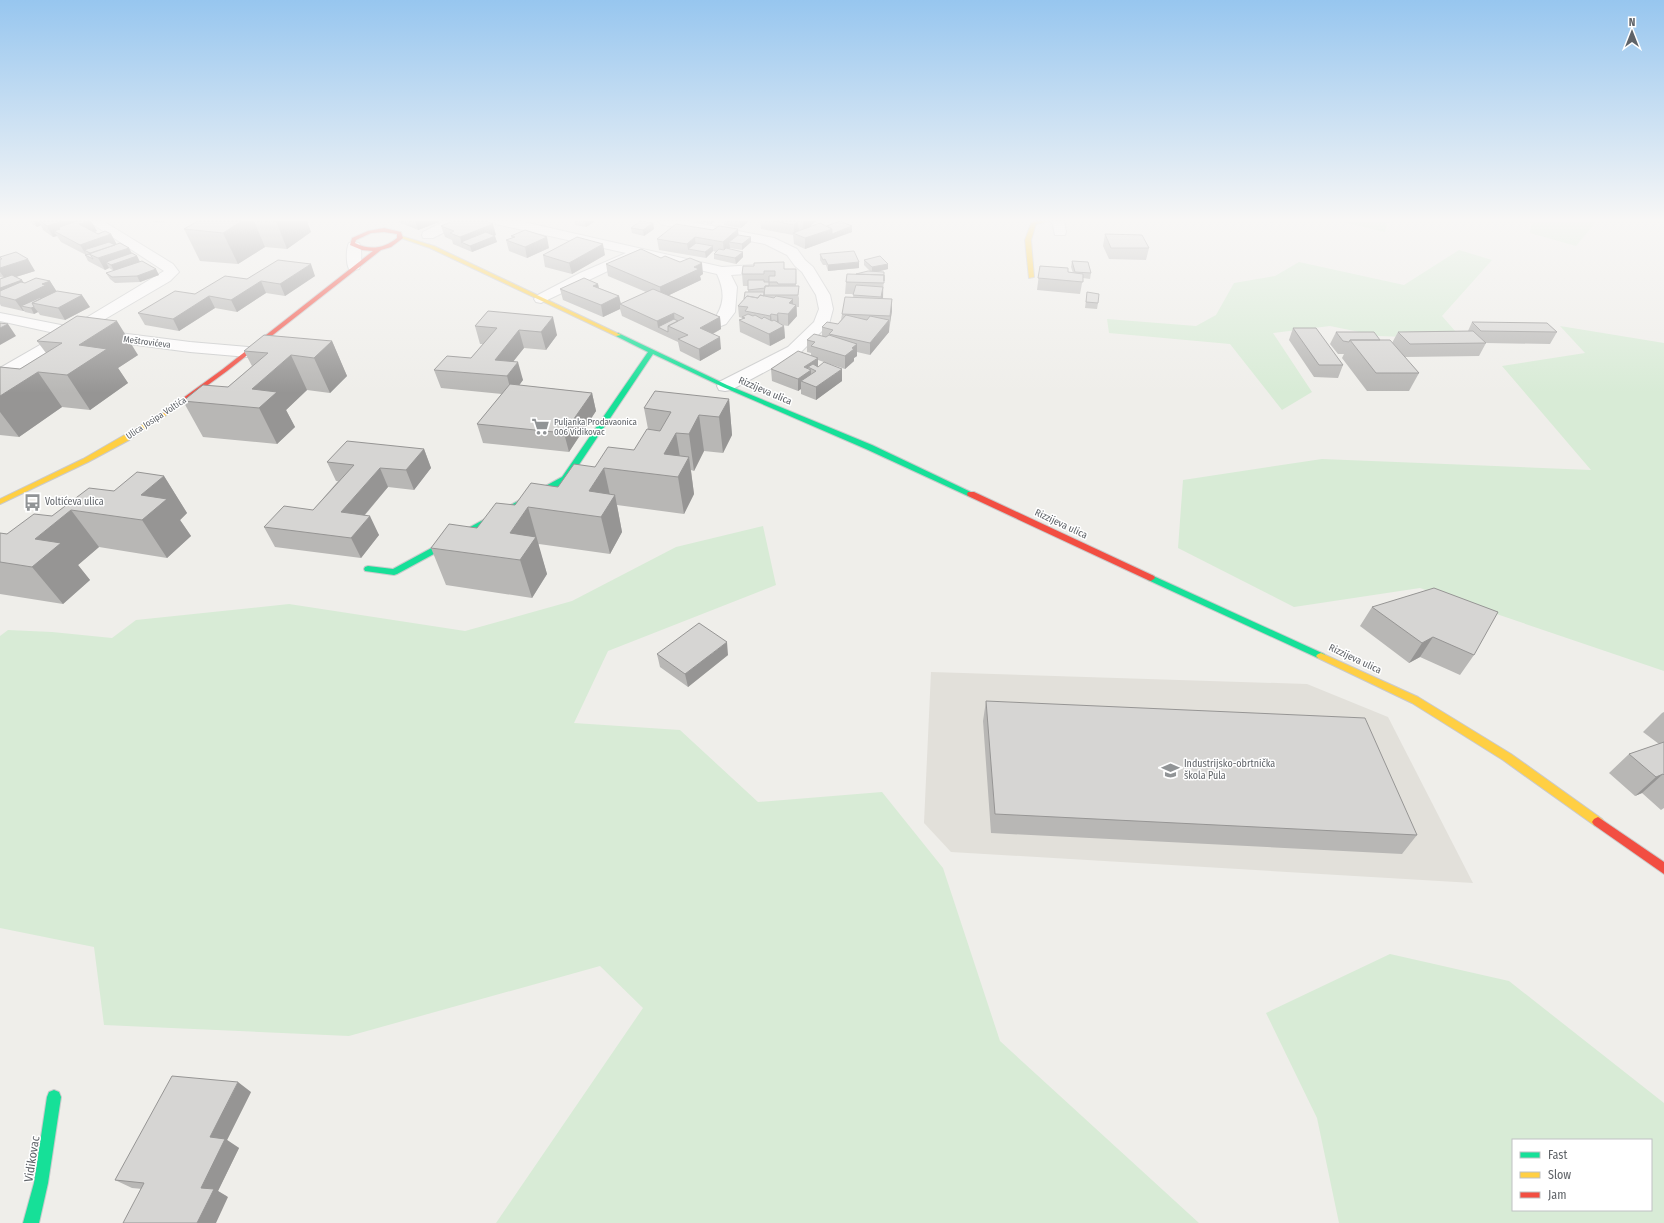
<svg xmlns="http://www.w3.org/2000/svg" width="1664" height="1223" viewBox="0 0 1664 1223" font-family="'Fira Sans Condensed',sans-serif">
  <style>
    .education { fill: #e2e0da }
    .green { fill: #d8ebd6; fill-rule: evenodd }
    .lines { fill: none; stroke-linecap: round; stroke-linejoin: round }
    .street-casing { stroke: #cbcccc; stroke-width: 2 }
    .fast-casing { stroke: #cacacb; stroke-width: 2 }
    .slow-casing { stroke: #cacacb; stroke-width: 2 }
    .jam-casing { stroke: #cacacb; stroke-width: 2 }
    .street { fill: #fdfcfc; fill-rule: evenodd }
    .fast { fill: #16e098; fill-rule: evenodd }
    .slow { fill: #ffcf43; fill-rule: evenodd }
    .jam { fill: #f24e42; fill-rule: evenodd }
    .wall { fill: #b8b7b5 }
    .shaded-wall { fill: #969594 }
    .building { fill: #d6d5d3; stroke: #969594 }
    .labels { text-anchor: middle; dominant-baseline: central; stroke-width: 3; stroke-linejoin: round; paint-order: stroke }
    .far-street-label { font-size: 9px; fill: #5f6368; stroke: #fff }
    .far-poi-label { font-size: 9px; fill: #5f6368; stroke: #fff; text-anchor: start }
    .street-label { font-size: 10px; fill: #5f6368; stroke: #fff }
    .poi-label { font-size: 10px; fill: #5f6368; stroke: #fff; text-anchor: start }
    .near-street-label { font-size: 12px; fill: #5f6368; stroke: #fff }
  </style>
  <rect width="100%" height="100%" fill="#efeeea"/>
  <path class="education" d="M931,672L1307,684L1388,717L1473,883L951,852L924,823Z"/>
  <path class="green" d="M1338,221H1388L1385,232Z
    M1533,221H1597L1576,246L1530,233L1532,222Z
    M1459,250L1492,260L1442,316L1462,339L1379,336L1330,326L1273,333L1312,392L1282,410L1230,344L1109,333L1107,319L1196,326L1216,315L1234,283L1275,276L1299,262L1404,285Z
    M1560,326L1664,343V671L1420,588L1294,607L1178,548L1183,480L1322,459L1591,470L1502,366L1585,353Z
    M763,526L776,585L608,651L574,723L680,730L758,802L882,792L943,868L1000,1041L1199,1223H496L643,1008L600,966L349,1036L104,1025L94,947L0,928V636L8,630L52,632L112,638L136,620L289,604L465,631L572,601L676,547Z
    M1390,954L1509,981L1664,1103V1223H1339L1317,1118L1266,1013ZM1513,1140H1651V1210H1513Z"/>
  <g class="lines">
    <defs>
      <path id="street" d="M88,221H103L173,264L179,272L170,281L88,329L190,342L248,347L254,349L256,352L254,355L248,357L190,352L76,337L6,378L0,380V368L59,334L0,321V313L71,327L164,271Z
        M445,221H462L460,224L433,238H423L422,235L423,232Z
        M494,221H519L722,267L773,264L778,265L780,268L778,271L773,272L731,275L737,287L735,312L726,324L721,326L716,324L713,321C725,304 725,292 717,274L639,256L541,303L536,302L534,299L536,296L580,273L626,253L500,225L496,224Z
        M658,221H686L774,238L797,249L805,260L813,267L830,295L833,309L829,324L800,353L731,390L725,391L719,390L717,386L719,382L788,347L814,322L819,309L816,295L802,272L795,266L787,255L765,244L664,225L660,224Z
        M1052,221H1064L1066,232L1065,235H1055Z
        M354,242L359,243C362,249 362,263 359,269L354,270L349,269C346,263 346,249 349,243Z"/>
      <path id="fast" d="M618,333L727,385L872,445L975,494L974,496H968L866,449L723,387L653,354L568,481L397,574L394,575L365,571L364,569L365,567L368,566L393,569L562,477L648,352L616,336V334Z
        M1151,575L1324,654L1326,656L1324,658H1318L1148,580L1147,578L1148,576Z
        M54,1090L59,1092L61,1097L48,1183L39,1223H23L34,1183L47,1097L49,1092Z"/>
      <path id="slow" d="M1049,221L1036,224L1031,240L1034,277L1029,278L1025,240L1031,223L1035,221Z
        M398,235L434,246L621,335L616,336L430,248L398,237Z
        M166,411L168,412V414L129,440L88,462L0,504V499L83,459Z
        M1321,653L1418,697L1511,754L1602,819L1604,822L1602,825L1598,827L1594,825L1503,760L1412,703L1318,658L1316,656L1318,654Z"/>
      <path id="jam" d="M384,228L401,232L403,238L391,247L381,250L227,371L168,414H164V412L223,369L373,251L362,250L350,245L352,238L368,231ZM384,232L397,234V238C385,248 370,251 355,243L356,240L371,233Z
        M968,492H974L1154,576L1155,578L1151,581L1148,580L968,496L967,494Z
        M1598,817L1664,862V874L1594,825L1592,822L1594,819Z"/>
    </defs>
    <use href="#street" class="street-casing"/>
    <use href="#fast" class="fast-casing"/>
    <use href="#slow" class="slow-casing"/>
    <use href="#jam" class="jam-casing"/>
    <use href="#street" class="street"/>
    <use href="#fast" class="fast"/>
    <use href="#slow" class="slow"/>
    <use href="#jam" class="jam"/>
  </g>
  <path class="wall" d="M29,221H76L97,231L95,232L98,234H111L117,245L137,256L140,262L159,275L140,282L115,283L110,279L106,273L114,271L109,268L105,270L88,261L85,255H86L61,242L57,236L53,237L43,230L41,225L37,227Z
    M148,221H166L163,223Z
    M198,221H307L311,232L287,249L265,247L238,264L200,261L184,229Z
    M396,221H439V222L418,230Z
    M574,221H595L586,227L575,225Z
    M695,221H714L711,224Z
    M724,221H749L741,228L724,225Z
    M760,221H816L809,227L827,226L852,232L805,249L794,244L793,235L761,229Z
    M653,223L654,229L644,236L632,233L631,228Z
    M441,226L496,235H494L497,242L472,252L453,244L452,240L445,237Z
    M738,229V235L751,242L742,250L730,248L729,249L743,257L736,264L714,259V254L716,252L713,251L706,258L659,250L657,239L713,230Z
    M1105,234L1149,248L1146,260L1109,259L1103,246Z
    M511,236L549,248L527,258L509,251L506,240L512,238Z
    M820,254L859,268L828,271L826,265H823L820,260Z
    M543,255H605L572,274L545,267Z
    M0,257L35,271L16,277L24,283L50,281L56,291L90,307L65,320L40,315L38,312L34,314L25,312L24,311H23L1,306L0,304V279L3,278L0,277V259H1Z
    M864,260L888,264V269L877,272H884L883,299H892V311L889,332L870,355L857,352V356L854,358V361L845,369L818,360V366L842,381L816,400L801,394V389L798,391L772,381L771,369L811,356V353L807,352V340L822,336V327L838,324L841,320L842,314L853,297L854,294H845L846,282L856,274L870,271L864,265Z
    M1072,261L1091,273L1090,279L1083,278L1080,294L1037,290L1040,266L1068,272L1073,273L1071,267Z
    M606,264L703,274L700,276L701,280L669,295L720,317L721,329L713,334L721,349L700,361L680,351L678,342L622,316L620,309L603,317L563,300L560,289L598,284L599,288L619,296L621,304L646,292L608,276Z
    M754,266L784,269H796V286L799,298V307H797V316L788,326L782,325L784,326L785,338L770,346L740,332L739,320L742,319V318L739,317L738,306L744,299L748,292V286H743L742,274Z
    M315,276L285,296L266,293L237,312L215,308L179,331L145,325L138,313L247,279Z
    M1087,292L1098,303L1097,309L1085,308Z
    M488,311L557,335L546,350L524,348L513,361L523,380L519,385L592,393L596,411L569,452L483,443L477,424L502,394L441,388L434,370L471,358L483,344H480L475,326Z
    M77,316L138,355L118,368L128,383L90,410L62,407L19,437L0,435V367L20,369L46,353L37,341Z
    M1472,322L1557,332L1550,344L1486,343L1479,356L1404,357L1419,373L1409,391H1367L1342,358L1344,354H1338L1330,344L1336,332L1392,343L1398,332L1468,331Z
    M1293,328L1343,365L1338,378L1314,377L1289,340Z
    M332,341L347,376L330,393L307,390L286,410L295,427L277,444L203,437L183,401L228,387L252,366L244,351Z
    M729,399L732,435L723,453L704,451L694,471L691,470L694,494L684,514L617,505L622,532L610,554L539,544L538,545L547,574L532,598L446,585L431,548L477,528L515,505L558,487L595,467L634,450L648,429L644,408Z
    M424,449L431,468L414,490L388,487L365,515L379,535L361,558L275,547L264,527L313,510L338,481H336L327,462Z
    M164,476L187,513L180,520L191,536L167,558L99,547L78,565L90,580L63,604L0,594V533L7,534L114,491Z
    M1372,607L1474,655L1460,675L1420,657L1409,663L1360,626Z
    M657,654L728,655L688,687L660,667Z
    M986,701L1417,835L1402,854L991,833L983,721Z
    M1664,712V808L1661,810L1642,793L1635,796L1609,773L1629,754L1659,744L1643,732L1662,713Z
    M251,1092L227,1140L239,1148L218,1191L228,1197L132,1188L115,1180Z"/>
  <path class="shaded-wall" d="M34,221H38L41,225L37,227Z
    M62,221H76L60,229L57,228L61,234L54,231L57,236L53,237L47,226Z
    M88,221H91L97,231L85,235L79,224Z
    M242,221H254L265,247L238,264L223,233Z
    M276,221H307L311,232L287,249Z
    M415,221H439V222L418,230Z
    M585,221H595L586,227Z
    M711,221H714L711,224Z
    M740,221H749L741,228Z
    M798,221L799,232L794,233V225Z
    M803,221H816L803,233Z
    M653,223L654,229L644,236L643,230Z
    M493,224L496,235L469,246L461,242L463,248L460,237Z
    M852,226V232L805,249V238L832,229Z
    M738,229L739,240L729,242L730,248L724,253L723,242Z
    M111,234L117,245L91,254L84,250L87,256L80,245Z
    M495,236L497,242L472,252L470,246Z
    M547,237L549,248L527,258L525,247Z
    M695,237L696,248L688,249L687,244Z
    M751,237V242L742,250V244Z
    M603,244L605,255L572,274L569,263Z
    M713,246V251L706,258L705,252Z
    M129,248L134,257L137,256L140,262L114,271L111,265L106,262L109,268L105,270L98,258Z
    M743,252V257L736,264L735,258Z
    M28,259L35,271L6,280L0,272V268Z
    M859,262V268L828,271V265Z
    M702,263L703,274L700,276L701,280L661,299L660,287L694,267Z
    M311,264L315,276L285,296L280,284Z
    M888,264V269L872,273V267Z
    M156,269L159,275L140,282L137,276Z
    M22,280L26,286L0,294V288Z
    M50,281L57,292L32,303L21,306L24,311H23L15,300L42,284Z
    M261,281L266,293L237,312L231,300Z
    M598,284L600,295L593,286Z
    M883,287V298L881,309V297Z
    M82,295L90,307L65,320L58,308Z
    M209,296L215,308L179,331L173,319Z
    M619,296L621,305L620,304V309L603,317L601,305Z
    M793,299V309L796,305L797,316L788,326V314L789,303Z
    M892,299V311L889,328L890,316Z
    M34,307L38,312L34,314L31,308Z
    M674,313L675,325L658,327L659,333L657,321Z
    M778,313L779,325L777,327V315Z
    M771,314L772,326L770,328V316Z
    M553,317L557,335L546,350L541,332Z
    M720,317L721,329L701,340L700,328Z
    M889,320V332L870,355V343Z
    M117,321L138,355L118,368L128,383L90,410L67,375L79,345Z
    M8,324L16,336L0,345V328Z
    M784,326L785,338L770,346L769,334Z
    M519,330L524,348L502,376L495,360Z
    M720,337L721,349L700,361L699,349Z
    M332,341L347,376L330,393L314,358Z
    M857,344V356L854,358V361L845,369V356L852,348Z
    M291,355L307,390L286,410L295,427L277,444L259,408L252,389Z
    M818,358V371L808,367V372L811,370V382L801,381V389L798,391V379L804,367Z
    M518,362L523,380L512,395L507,376Z
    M842,369V381L816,400V387Z
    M38,372L62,407L19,437L0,412V396Z
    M592,393L596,411L569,452L564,433Z
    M729,399L732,435L723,453L719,417Z
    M699,415L704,451L694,471L689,434Z
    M676,433L682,469L664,454Z
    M424,449L431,468L414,490L406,470Z
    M689,457L694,494L684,514L678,477Z
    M380,468L388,487L350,532L341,512Z
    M604,468L611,500L615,495L622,532L610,554L601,517L589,491Z
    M164,476L187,513L180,520L191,536L167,558L142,520L141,495Z
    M528,507L547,574L532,598L520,560L510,533Z
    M71,510L99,547L78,565L90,580L63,604L32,567L35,539Z
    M370,516L379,535L361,558L351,538Z
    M1433,637L1420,657L1409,663L1422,643Z
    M727,642L728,655L688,687L685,674Z
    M1663,774L1642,793L1635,796L1656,777Z
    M238,1082L251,1092L227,1140L239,1148L218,1191L228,1197L216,1223H197L201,1188L210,1137Z"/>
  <path class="building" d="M40,221H62L47,226Z
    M77,221H88L79,224L98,234L105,231L111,234L80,245L54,231L60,229L57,228Z
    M198,221H242L223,233L184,229Z
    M453,221H487L493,224L460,237L450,233L454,231L441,226Z
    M640,221H642L653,223L643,230L631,228Z
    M775,221H798L794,225Z
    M840,221L852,226L832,234V229L827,226Z
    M820,223L832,229L805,238L793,233Z
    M676,224L713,230L719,226L738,229L723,242L695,237L687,244L657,239Z
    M525,230L547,237L525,247L506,240L515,237L511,236Z
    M486,232L495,236L470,246L461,242Z
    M1105,234L1142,235L1149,248H1111Z
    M738,235L751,237L742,244L729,242Z
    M577,237L603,244L569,263L543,255Z
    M109,242L115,245L90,253L84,250Z
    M120,243L129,248L98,258L89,254Z
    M696,243L713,246L705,252L688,249Z
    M726,248L743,252L735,258L714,254L719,249L724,250Z
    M641,249L661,258L665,256L680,262L690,258L702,263L694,267L699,269L660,287L606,264Z
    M854,251L859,262L828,265L825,259L823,260L820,254Z
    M16,252L28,259L0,268V259H2L0,257Z
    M132,253L137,256L111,265L106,262Z
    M90,254L93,259L85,255Z
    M880,256L888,264L872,267L864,260Z
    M278,260L311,264L280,284L261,281L231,300L209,296L173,319L138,313L175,291L195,294L225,276L247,279Z
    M142,261L156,269L137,276L112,277L106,273Z
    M1072,261L1088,262L1091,273L1075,272Z
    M784,262V269H796V284H778L777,282H769V276H775V271H764V274H742L743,266H754V263Z
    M1040,266L1068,268V272L1083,274V282L1038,278Z
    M868,271L884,272V281V275L856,274Z
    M847,274L884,275V283L846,282Z
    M12,275L22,280L0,288V279Z
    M36,278L50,281L42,284L46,285L15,300L0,296V291L21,282L25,283Z
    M584,278L598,284L593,286L619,296L601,305L560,289Z
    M748,280H764V282H769V286H765V288L748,290Z
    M856,285L883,287L881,297L853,295Z
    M765,286H799L798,295H764Z
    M653,289L720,317L700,328L720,337L699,349L678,339L688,335L668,326L684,318L674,313L657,321L620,304Z
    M57,291L82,295L58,308L32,303Z
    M745,292H764V296L760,295L758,298L747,296L744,299Z
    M1087,292L1099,294L1098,303L1086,302Z
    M760,295L774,298L776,296L793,299L789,303L796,305L788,314L778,313L777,315L771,314L770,316L745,311L748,307L738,306L747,296L758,298Z
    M845,297L892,299L890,316L842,314Z
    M39,298H42L32,303L34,307L31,308L21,306Z
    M488,311L553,317L541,332L519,330L495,360L518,362L507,376L434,370L447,356L471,358L497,328L475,326Z
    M748,314L753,316L755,315L762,319L764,317L772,321L774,320L784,326L769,334L739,320L745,318L742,317Z
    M846,315L867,320L870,316L889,320L870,343L829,334L833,330L822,327L827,322L838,324Z
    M77,316L117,321L79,345L107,349L67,375L38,372L0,396V367L20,369L62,343L37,341Z
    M674,319L678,321L668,326V332L658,327Z
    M1472,322L1547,323L1557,332L1481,331Z
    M0,323L8,324L0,328Z
    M1293,328H1316L1343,365H1319Z
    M1473,331L1486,343L1410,344L1398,332Z
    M1336,332H1374L1380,340H1350L1349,342L1343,341Z
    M814,334L826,337L829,335L857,344L852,348L854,349L845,356L811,346L815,342L807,340Z
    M264,335L332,341L314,358L291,355L252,389L277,392L259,408L183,401L203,385L228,387L268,353L244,351Z
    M1350,340H1390L1419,373H1376Z
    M798,351L818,358L804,367L811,370L798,379L771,369Z
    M824,362L842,369L816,387L801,381L816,371L808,367L813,364L818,367Z
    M510,384L592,393L564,433L477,424Z
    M655,391L729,399L719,417L699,415L689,434L676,433L664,454L689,457L678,477L604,468L589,491L615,495L601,517L528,507L510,533L536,537L520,560L431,548L449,524L477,528L496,503L515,505L531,483L558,487L574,464L595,467L608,447L634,450L647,429L660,431L671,412L644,408Z
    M347,441L424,449L406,470L380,468L341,512L370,516L351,538L264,527L284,506L313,510L354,465L327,462Z
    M137,472L164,476L141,495L167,499L142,520L71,510L35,539L61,543L32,567L0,562V533L7,534L34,514L52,516L89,488L114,491Z
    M1434,588L1498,612L1474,655L1433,637L1422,643L1372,607Z
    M699,623L727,642L685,674L657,654Z
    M986,701L1365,718L1417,835L995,814Z
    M1664,742V775L1663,774L1656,777L1629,754Z
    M172,1076L238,1082L210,1137L225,1139L201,1188L214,1189L197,1223H123L144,1183L115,1180Z"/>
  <linearGradient id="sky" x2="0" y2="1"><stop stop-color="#97c6ef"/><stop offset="0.56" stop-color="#f8f7f6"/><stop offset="1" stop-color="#f8f7f6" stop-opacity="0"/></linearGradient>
  <rect width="1664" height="393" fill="url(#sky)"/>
  <defs>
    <symbol id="supermarket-bare" viewBox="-9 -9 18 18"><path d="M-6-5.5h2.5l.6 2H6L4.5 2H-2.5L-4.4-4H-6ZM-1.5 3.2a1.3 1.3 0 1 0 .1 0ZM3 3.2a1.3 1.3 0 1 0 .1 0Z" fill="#919496" stroke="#fff" stroke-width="2.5" paint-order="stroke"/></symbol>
    <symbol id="bus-bare" viewBox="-9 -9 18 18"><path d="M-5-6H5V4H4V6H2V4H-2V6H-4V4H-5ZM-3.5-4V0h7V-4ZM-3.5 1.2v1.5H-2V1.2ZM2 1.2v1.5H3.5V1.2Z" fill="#919496" stroke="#fff" stroke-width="2.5" paint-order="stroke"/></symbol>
    <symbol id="school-bare" viewBox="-9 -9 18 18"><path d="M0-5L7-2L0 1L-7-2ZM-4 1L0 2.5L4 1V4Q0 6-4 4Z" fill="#919496" stroke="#fff" stroke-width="2.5" paint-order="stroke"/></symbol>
  </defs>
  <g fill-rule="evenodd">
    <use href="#supermarket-bare" x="528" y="414" width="25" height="25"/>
    <use href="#bus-bare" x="20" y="490" width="25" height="25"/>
    <use href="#school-bare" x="1158" y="758" width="25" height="25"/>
  </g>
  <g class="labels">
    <g class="far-street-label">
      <text transform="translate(147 342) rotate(7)">Meštrovićeva</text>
      <text transform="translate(156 418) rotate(-33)">Ulica Josipa Voltića</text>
    </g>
    <g class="far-poi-label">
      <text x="554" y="422">Puljanka Prodavaonica<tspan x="554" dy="10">006 Vidikovac</tspan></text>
    </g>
    <g class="street-label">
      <text transform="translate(765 391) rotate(23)">Rizzijeva ulica</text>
      <text transform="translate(1061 524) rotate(25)">Rizzijeva ulica</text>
      <text transform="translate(1355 659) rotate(25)">Rizzijeva ulica</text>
    </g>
    <g class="poi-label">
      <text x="45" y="502">Voltićeva ulica</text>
      <text x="1184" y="764">Industrijsko-obrtnička<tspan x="1184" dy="12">škola Pula</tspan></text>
    </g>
    <g class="near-street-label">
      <text transform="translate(32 1159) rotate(-81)">Vidikovac</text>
    </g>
  </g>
  <rect x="1512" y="1139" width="140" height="72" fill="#ffffff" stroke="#bfc1c3"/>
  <rect x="1520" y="1152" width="20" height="6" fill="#16e098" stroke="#bfc1c3"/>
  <text x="1548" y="1159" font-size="12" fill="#5f6368">Fast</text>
  <rect x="1520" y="1172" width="20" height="6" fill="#ffcf43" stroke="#bfc1c3"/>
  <text x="1548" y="1179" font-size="12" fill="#5f6368">Slow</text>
  <rect x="1520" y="1192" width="20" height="6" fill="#f24e42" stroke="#bfc1c3"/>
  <text x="1548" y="1199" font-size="12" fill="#5f6368">Jam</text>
  <g transform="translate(1632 32)" stroke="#ffffff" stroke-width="3" paint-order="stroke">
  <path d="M0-3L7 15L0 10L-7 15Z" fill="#5f6368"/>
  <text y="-6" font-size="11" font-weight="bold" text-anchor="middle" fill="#5f6368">N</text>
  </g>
</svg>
